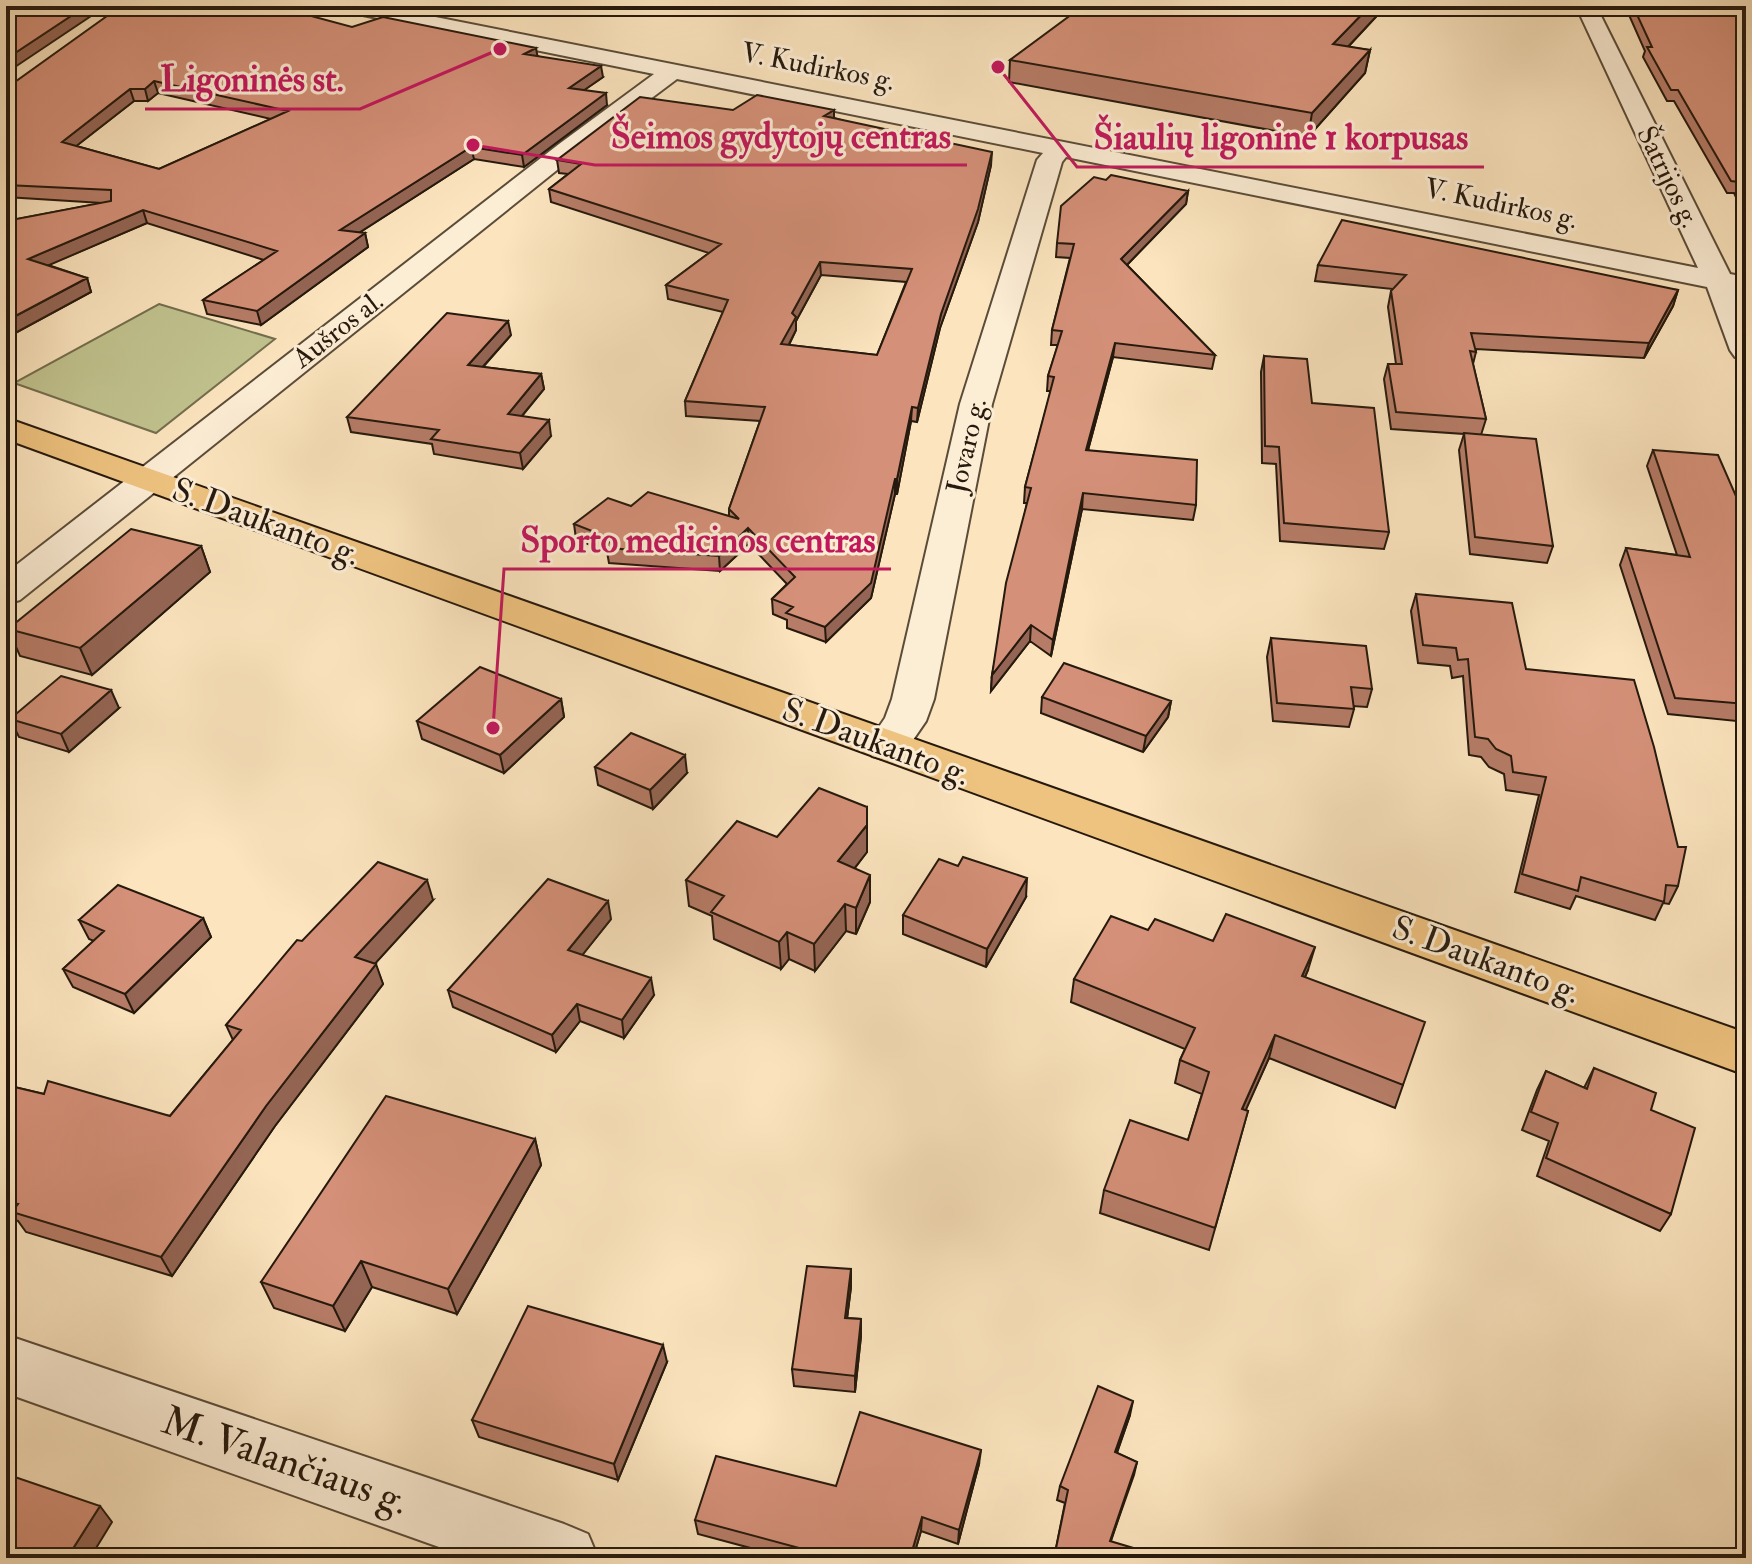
<svg xmlns="http://www.w3.org/2000/svg" width="1752" height="1564" viewBox="0 0 1752 1564" font-family="'IM FELL Double Pica',serif">
  <style>
    .green { fill: #c1c38f; stroke: #746e4e; stroke-width: 2 }
    .lines { fill: none; stroke-linecap: round; stroke-linejoin: round }
    .minor-casing { stroke: #5b4c39; stroke-width: 4 }
    .major-casing { stroke: #26190d; stroke-width: 4 }
    .minor { fill: #fcedd5; fill-rule: evenodd }
    .major { fill: #eec27f; fill-rule: evenodd }
    .wall { fill: #b67c67; stroke: #26190d; stroke-width: 2; fill-rule: evenodd }
    .shaded-wall { fill: #946554; stroke: #26190d; stroke-width: 2 }
    .building { fill: #d49078; stroke: #26190d; stroke-width: 2; fill-rule: evenodd }
    .labels { text-anchor: middle; dominant-baseline: central; stroke-width: 6; stroke-linejoin: round; paint-order: stroke }
    .far-street-label { font-size: 28px; fill: #26190d; stroke: #fcedd5 }
    .street-label { font-size: 34px; fill: #26190d; stroke: #fcedd5 }
    .near-street-label { font-size: 40px; fill: #26190d; stroke: #fcedd5 }
    .leader { fill: none; stroke: #c2185b; stroke-width: 3 }
    .callout-dot { fill: #c2185b; stroke: #fcedd5; stroke-width: 3 }
    .callout-label { font-size: 36px; text-anchor: middle; font-weight: bold; fill: #c2185b; stroke: #fcedd5; stroke-width: 6; stroke-linejoin: round; paint-order: stroke }
  </style>
  <rect width="100%" height="100%" fill="#fbe4be"/>
  <filter id="stains"><feTurbulence type="fractalNoise" baseFrequency=".0025" numOctaves="4"/><feColorMatrix values="0 0 0 0 .2 0 0 0 0 .09 0 0 0 0 .02 0 0 0 .5 -.17"/></filter>
  <radialGradient id="worn" r=".72"><stop offset=".6" stop-color="#630" stop-opacity="0"/><stop offset="1" stop-color="#630" stop-opacity=".3"/></radialGradient>
  <path class="green" d="M159,304L275,339L156,433L14,383Z"/>
  <g class="lines">
    <defs>
      <path id="minor" d="M338,6H380L1698,268L1576,6H1596L1730,274L1746,277V295L1739,293L1746,312V359L1735,357L1730,350L1707,287L1066,157L1062,162L992,404L934,699L926,721L902,756L887,760L872,756L866,746L885,718L892,699L960,404L1037,160L1043,153L677,79L577,154L20,600L6,604V573L559,144L654,74L348,12Z
        M6,1335L564,1524L588,1534L598,1558H470L6,1393Z"/>
      <path id="major" d="M6,418L1746,1033V1075L6,439Z"/>
    </defs>
    <use href="#minor" class="minor-casing"/>
    <use href="#major" class="major-casing"/>
    <use href="#minor" class="minor"/>
    <use href="#major" class="major"/>
  </g>
  <path class="wall" d="M1139,6H1386L1348,47L1370,50L1365,73L1308,137L1009,82L1010,60L1133,10Z
    M1625,6H1746V218L1734,193H1727L1674,101H1667L1643,57L1645,51Z
    M352,27L537,56L603,77L584,90L607,105L524,167L474,159L359,233H365L368,247L261,325L207,314L203,300L264,260L147,223L48,265L87,278L91,292L6,338V221L102,203L6,197V85ZM158,93L271,119L159,169L76,146L134,101H148Z
    M733,110H834V118L991,165L978,222L940,328L917,422L911,421L897,494H895L871,598L826,642L787,628V620L773,614L772,599L787,584L749,544L720,571L609,563L607,552L576,539L574,524L631,506L729,516V509L760,421L686,416L685,401L723,312L668,299L666,285L709,253L551,202L549,189L568,174L559,173L557,160ZM821,275L906,282L877,355L789,345L796,330V321Z
    M1106,180L1188,191L1186,204L1127,265L1215,355L1212,369L1113,357L1088,450L1196,505L1193,520L1082,509L1051,656L1030,641L991,691L992,675L1027,503H1024L1025,487L1051,391H1047L1048,376L1058,345H1051L1052,330L1070,258L1056,257L1057,243Z
    M1318,265L1678,290L1673,306L1644,358L1476,349V352L1473,364L1486,419L1481,435L1553,546L1547,563L1470,554L1459,450L1464,434L1391,429L1384,379L1388,364H1396L1388,307L1391,291L1393,289L1315,281Z
    M511,335L483,367L541,374L544,389L522,416L551,436L523,469L434,454L432,444L351,432L347,417Z
    M1264,356L1312,403L1389,532L1384,549L1280,541L1276,464L1262,463L1261,372Z
    M1653,450L1746,519V722L1668,714L1620,565L1626,548L1677,555L1647,466Z
    M201,546L210,572L92,675L20,656L8,629Z
    M1416,594L1526,669L1678,886L1669,904L1663,903L1655,920L1576,896L1570,909L1515,892L1539,795L1506,790L1504,774L1489,767L1481,757L1469,755L1463,676L1452,678L1450,666L1418,663L1411,611Z
    M1271,638L1372,689L1367,707L1353,706L1354,709L1349,727L1273,721L1267,657Z
    M1042,697L1171,701L1168,717L1143,752L1041,713Z
    M561,699L564,717L504,773L422,739L417,721Z
    M119,708L69,752L19,737L10,719Z
    M595,767L687,773L653,809L598,785Z
    M867,807V852L855,868L870,902L856,934L846,931L815,971L789,959L781,969L714,939L712,916L689,906L686,880Z
    M1026,897L986,967L903,934V915Z
    M433,900L375,963L383,984L275,1126L172,1276L26,1232L18,1221L6,1218V1085L44,1094L170,1116L233,1040L226,1025L302,941Z
    M203,918L211,937L134,1013L73,987L63,969L94,941L89,939L79,920Z
    M611,919L582,955L654,995L624,1038L580,1021L556,1052L453,1007L448,990Z
    M1148,930L1213,941L1308,970L1305,977L1403,1085L1395,1108L1269,1058L1245,1110L1248,1111L1209,1250L1100,1213L1104,1190L1188,1140L1202,1094L1175,1083L1180,1060L1185,1049L1071,1002L1074,979Z
    M1594,1068L1651,1110L1671,1214L1660,1231L1537,1176L1549,1141L1522,1130L1537,1090L1546,1071L1584,1088Z
    M535,1139L541,1165L457,1314L372,1287L345,1331L274,1308L261,1282Z
    M851,1287L847,1318L861,1319V1336L855,1392L794,1386L792,1369Z
    M667,1362L618,1480L479,1437L472,1420Z
    M1130,1415L1117,1453L1137,1462L1111,1541L1054,1558L1065,1503L1057,1500L1060,1486Z
    M979,1464L958,1544L921,1531L913,1558H788L698,1534L695,1520L836,1486Z"/>
  <path class="shaded-wall" d="M86,6H106L6,73V59Z
    M1370,6H1386L1329,67L1333,44Z
    M536,48L538,59L524,54Z
    M1370,50L1365,73L1308,137L1312,113Z
    M601,66L603,77L570,100L569,88Z
    M154,81L158,93L148,101L145,89Z
    M130,89L134,101L66,154L62,142Z
    M606,93L607,105L524,167L522,155Z
    M834,110V122L824,116Z
    M471,147L474,159L343,243L340,230Z
    M992,152L991,165L978,222L940,328L917,422L918,408L941,314Z
    M1188,191L1186,204L1119,273L1121,259Z
    M143,210L147,223L33,272L28,259Z
    M365,233L368,247L261,325L257,311Z
    M820,262L821,275L796,321V330L782,358L781,344L792,313Z
    M87,278L91,292L6,338V321Z
    M1678,290L1673,306L1644,358L1649,343Z
    M508,321L511,335L471,380L468,365Z
    M1115,343L1113,357L1084,465L1086,450Z
    M541,374L544,389L511,429L508,414Z
    M912,407L911,421L897,494V479Z
    M549,420L551,436L523,469L520,453Z
    M895,479V494L871,598L826,642L825,627Z
    M1083,493L1082,509L1051,656L1053,640Z
    M6,498L13,513L6,518Z
    M748,528L749,544L720,571L719,556Z
    M201,546L210,572L92,675L80,648Z
    M1031,625L1030,641L991,691L992,675Z
    M111,690L119,708L69,752L61,734Z
    M561,699L564,717L504,773L500,755Z
    M1171,701L1168,717L1143,752L1146,736Z
    M685,755L687,773L653,809L650,790Z
    M867,825V852L839,888L838,861Z
    M870,875V902L856,934V908Z
    M1027,878L1026,897L986,967L987,949Z
    M427,880L433,900L362,978L355,957Z
    M608,901L611,919L572,968L568,950Z
    M845,904L846,931L815,971L814,944Z
    M203,918L211,937L134,1013L125,994Z
    M787,932L789,959L781,969L779,942Z
    M1315,947L1308,970L1295,999L1302,976Z
    M376,964L383,984L275,1126L172,1276L161,1257L266,1106Z
    M651,978L654,995L624,1038L622,1020Z
    M577,1004L580,1021L556,1052L552,1035Z
    M1275,1035L1269,1058L1236,1132L1242,1109Z
    M535,1139L541,1165L457,1314L448,1289Z
    M361,1261L372,1287L345,1331L333,1306Z
    M851,1269V1287L845,1335V1318Z
    M861,1319V1336L855,1392V1376Z
    M663,1345L667,1362L618,1480L614,1464Z
    M1133,1401L1130,1415L1112,1466L1115,1452Z
    M981,1450L979,1464L958,1544L959,1530Z
    M1137,1462L1134,1475L1106,1554L1110,1541Z
    M100,1506L112,1522L90,1558H67Z
    M922,1517L921,1531L913,1558H910Z"/>
  <path class="building" d="M6,6H86L6,59Z
    M121,6H274L352,27L383,17L536,48L524,54L601,66L569,88L606,93L522,155L471,147L340,230L365,233L257,311L203,300L277,251L143,210L28,259L87,278L6,321V221L111,201V190L6,185V85L12,84ZM154,81L288,111L159,169L62,142L130,89H145Z
    M1083,6H1107L1133,10L1139,6H1370L1333,44L1370,50L1312,113L1010,60Z
    M1633,6H1746V197L1739,182L1731,181L1678,90H1671L1647,47H1652Z
    M757,95L834,110L824,116L992,152L978,209L941,314L918,408L912,407L897,479H895L871,583L825,627L786,613L793,607L772,599L795,577L748,528L719,556L607,548L610,538L574,524L608,498L631,506L648,492L739,519L729,509L765,407L685,401L728,300L666,285L721,244L549,189L581,164L557,160L640,97L733,110ZM820,262L912,269L877,355L781,344L796,317L792,313Z
    M1111,175L1188,191L1121,259L1215,355L1115,343L1086,450L1197,460L1196,505L1083,493L1053,640L1031,625L992,675L1006,583L1031,488L1025,487L1054,377L1048,376L1062,331L1052,330L1074,244L1057,243L1061,206L1094,177L1106,180Z
    M1342,220L1678,290L1649,343L1471,333L1476,352L1470,351L1486,419L1396,412L1388,364H1402L1391,291L1406,275L1318,265Z
    M447,313L508,321L468,365L541,374L508,414L549,420L520,453L431,439L439,430L347,417Z
    M1264,356L1307,359L1312,403L1374,408L1389,532L1284,523L1279,447L1265,446Z
    M1464,433L1536,439L1553,546L1475,537Z
    M1653,450L1718,455L1746,519V704L1675,698L1626,548L1690,557Z
    M131,529L201,546L80,648L8,629Z
    M1416,594L1512,603L1526,669L1634,680L1654,747L1678,847H1686L1678,886L1666,885L1664,902L1581,877L1578,891L1522,874L1546,777L1513,772L1511,756L1496,749L1488,739L1475,737L1468,659L1458,660L1456,648L1423,645Z
    M1271,638L1366,646L1372,689L1351,687L1354,709L1277,703Z
    M1064,663L1171,701L1146,736L1042,697Z
    M480,667L561,699L500,755L417,721Z
    M61,676L111,690L61,734L10,719Z
    M631,733L685,755L650,790L595,767Z
    M819,788L867,807V825L838,861L870,875L856,908L845,904L814,944L787,932L779,942L711,912L724,896L686,880L737,821L777,837Z
    M963,857L1027,878L987,949L903,915L939,859L958,866Z
    M378,862L427,880L355,957L376,964L266,1106L161,1257L12,1212L18,1204L6,1202V1085L44,1094L48,1081L170,1116L241,1030L226,1025L297,940L302,941Z
    M548,879L608,901L568,950L651,978L622,1020L577,1004L552,1035L448,990Z
    M118,885L203,918L125,994L63,969L104,931L79,920Z
    M1226,914L1315,947L1302,976L1425,1022L1403,1085L1275,1035L1242,1109L1248,1111L1215,1228L1104,1190L1130,1120L1188,1140L1209,1072L1180,1060L1195,1028L1074,979L1111,916L1148,930L1155,919L1213,941Z
    M1594,1068L1656,1093L1651,1110L1695,1128L1671,1214L1546,1158L1558,1123L1531,1112L1546,1071L1587,1089Z
    M386,1096L535,1139L448,1289L361,1261L333,1306L261,1282Z
    M807,1266L851,1269L845,1318L861,1319L855,1376L792,1369Z
    M528,1306L663,1345L614,1464L472,1420Z
    M1098,1386L1133,1401L1115,1452L1137,1462L1110,1541L1167,1558H1054L1068,1490L1060,1486Z
    M860,1412L981,1450L959,1530L922,1517L910,1558H817L813,1557L814,1552L695,1520L716,1456L836,1486Z
    M6,1474L100,1506L67,1558H6Z"/>
  <g class="labels">
    <g class="far-street-label">
      <text transform="translate(818 67) rotate(11)">V. Kudirkos g.</text>
      <text transform="translate(1668 177) rotate(64)">Šatrijos g.</text>
      <text transform="translate(1501 204) rotate(12)">V. Kudirkos g.</text>
      <text transform="translate(338 330) rotate(-38)">Aušros al.</text>
      <text transform="translate(967 446) rotate(-77)">Jovaro g.</text>
    </g>
    <g class="street-label">
      <text transform="translate(266 522) rotate(20)">S. Daukanto g.</text>
      <text transform="translate(876 742) rotate(20)">S. Daukanto g.</text>
      <text transform="translate(1486 960) rotate(20)">S. Daukanto g.</text>
    </g>
    <g class="near-street-label">
      <text transform="translate(285 1461) rotate(19)">M. Valančiaus g.</text>
    </g>
  </g>
  <path class="leader" d="M500 49L360 109H145M473 145L595 165H967M998 67L1077 167H1484M493 728L504 569H891"/>
  <g class="callout-dot">
    <circle cx="500" cy="49" r="8"/>
    <circle cx="473" cy="145" r="8"/>
    <circle cx="998" cy="67" r="8"/>
    <circle cx="493" cy="728" r="8"/>
  </g>
  <g class="callout-label">
    <text x="252" y="91">Ligoninės st.</text>
    <text x="781" y="148">Šeimos gydytojų centras</text>
    <text x="1281" y="149">Šiaulių ligoninė 1 korpusas</text>
    <text x="698" y="552">Sporto medicinos centras</text>
  </g>
  <rect width="1752" height="1564" fill="none" stroke="#fbe4be" stroke-width="32"/>
  <rect x="8" y="8" width="1736" height="1548" fill="none" stroke="#26190d" stroke-width="4"/>
  <rect x="16" y="16" width="1720" height="1532" fill="none" stroke="#26190d" stroke-width="2"/>
  <rect width="100%" height="100%" filter="url(#stains)"/>
  <rect width="100%" height="100%" fill="url(#worn)"/>
</svg>
